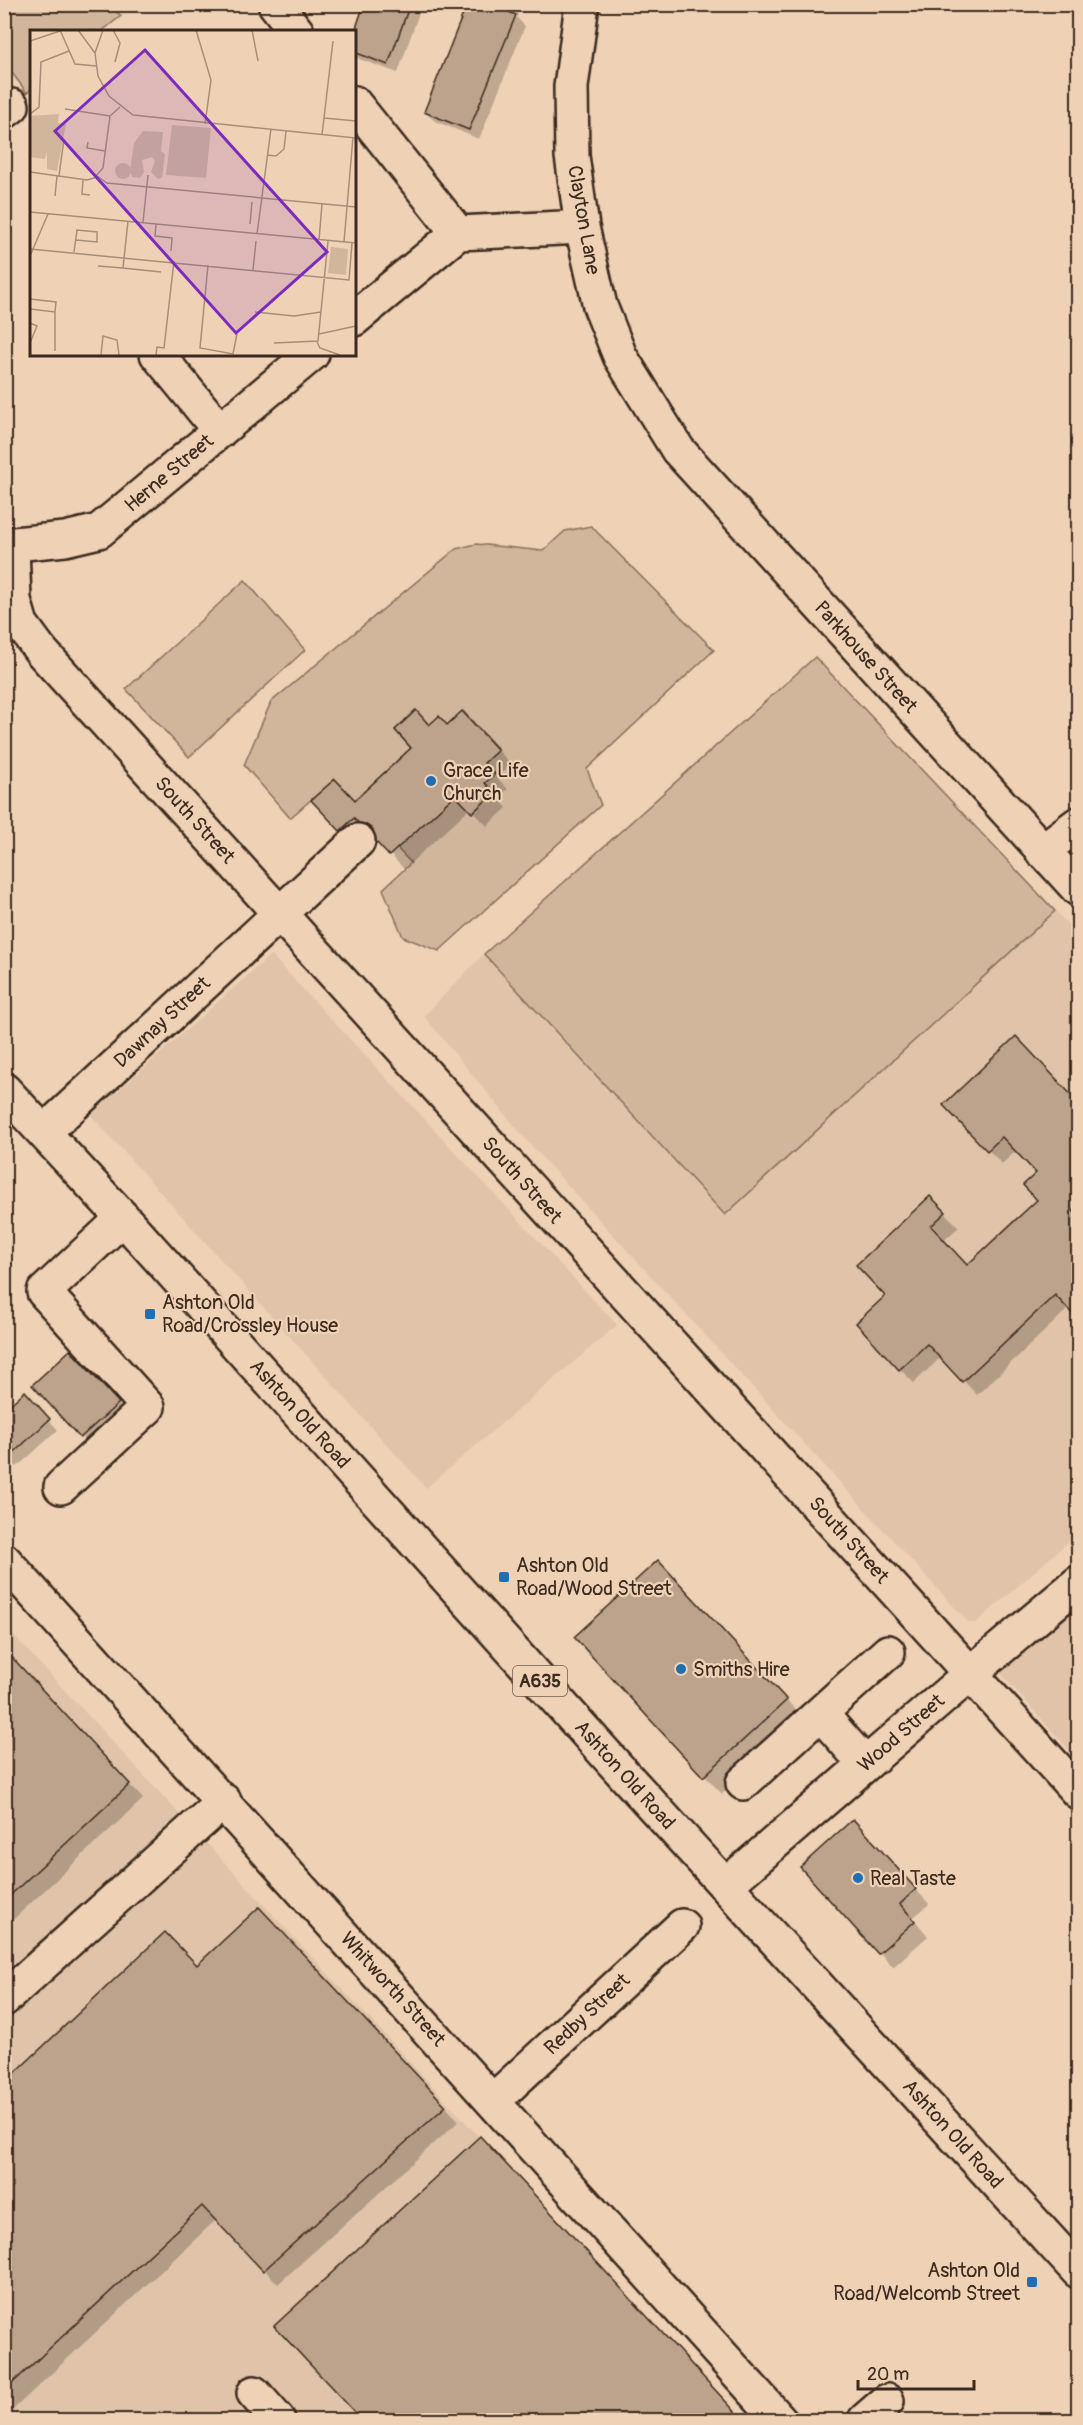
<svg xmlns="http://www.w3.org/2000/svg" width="1083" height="2425" viewBox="0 0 1083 2425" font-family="Pangolin,sans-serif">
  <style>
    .built { fill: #e0c3a8 }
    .green { fill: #d1b69c; stroke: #86705d; stroke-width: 1.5 }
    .shadow { fill: #0003 }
    .building { fill: #bda38b; stroke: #3b2a1e; stroke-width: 1.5 }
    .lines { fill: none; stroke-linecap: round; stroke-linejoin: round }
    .minor-casing { stroke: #3b2a1e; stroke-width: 38 }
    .highway-casing { stroke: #3b2a1e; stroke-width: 38 }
    .minor { stroke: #efd1b5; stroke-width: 33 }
    .highway { stroke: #efd1b5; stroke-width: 33 }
    .poi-dot { fill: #1f6fb2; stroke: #efd1b5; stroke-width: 2 }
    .labels { text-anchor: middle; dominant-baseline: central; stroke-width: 4.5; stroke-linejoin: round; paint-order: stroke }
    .shield { fill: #efd1b5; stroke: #715c4b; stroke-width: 1.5 }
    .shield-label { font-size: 18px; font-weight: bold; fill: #3b2a1e }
    .street-label { font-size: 20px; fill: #3b2a1e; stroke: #efd1b5 }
    .poi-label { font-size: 20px; fill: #3b2a1e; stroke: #efd1b5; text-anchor: start }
    .inset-road { fill: none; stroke: #a78e79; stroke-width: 1.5 }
    .view { fill: #7b2cbf; fill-opacity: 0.15; stroke: #7b2cbf; stroke-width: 3 }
    .inset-edge { fill: none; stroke: #3b2a1e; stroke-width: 3 }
  </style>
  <rect width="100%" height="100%" fill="#efd1b5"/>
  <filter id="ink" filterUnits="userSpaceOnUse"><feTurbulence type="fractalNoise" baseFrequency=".0167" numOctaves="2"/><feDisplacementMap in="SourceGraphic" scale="12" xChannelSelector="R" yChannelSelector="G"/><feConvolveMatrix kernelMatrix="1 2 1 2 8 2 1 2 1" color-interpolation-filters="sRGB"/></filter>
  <g filter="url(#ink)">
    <path class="built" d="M815,657L1078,935V1533L976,1623L968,1622L528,1142L424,1016L484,954Z
      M271,955L617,1325L426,1488L91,1115Z
      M1078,1599V1760L997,1669Z
      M5,1626L742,2420H5Z"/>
    <path class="green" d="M5,4L110,5L121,16L102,31L32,32L31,89L27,93L10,70L5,74Z
      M591,526L714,650L587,769L601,805L439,951L403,937L383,889L411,863L397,848L455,795L472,813L494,793L483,780L495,774L484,763L498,749L463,711L447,725H429L415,710L395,730L411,748L355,800L335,779L290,818L244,765L271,702L456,549L476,544L543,551L565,531Z
      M245,580L305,650L189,757L126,689Z
      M815,657L1055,911L725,1215L484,954Z"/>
    <path class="shadow" d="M366,4H422L398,73L359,59L354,54V38Z
      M515,16L525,26L479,139L435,121L425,112Z
      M430,727H476L511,764L497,778L508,789L498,798L507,808L487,826L470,808L404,869L368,831L355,844L313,801L355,802L413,748Z
      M1030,1052L1078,1104V1318L1069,1308L977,1395L941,1357L914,1383L900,1369L887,1296L930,1198L959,1227L943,1241L968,1267L1039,1200L1038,1173L1017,1150L1002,1164L945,1105Z
      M80,1361L127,1413L91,1446L34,1385Z
      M34,1403L58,1430L17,1467L4,1454Z
      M676,1580L804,1719L722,1794L576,1637Z
      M4,1658L22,1669L143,1799L4,1928Z
      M867,1835L929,1904L913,1918L928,1936L893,1967L802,1867Z
      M273,1923L459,2121L278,2284L217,2219L4,2418V2085Z
      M494,2152L742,2420H364L276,2326Z"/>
    <path class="building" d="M364,4H410L388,65L354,52V34Z
      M467,4H490L516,15L469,130L424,112Z
      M416,710L429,725L439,716L447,725L462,711L498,750L484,763L495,774L485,783L494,793L472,813L455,795L389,856L354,818L340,831L311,800L335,779L355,800L411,748L395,730Z
      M1016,1036L1078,1102V1206L1073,1211L1078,1216V1320L1055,1295L962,1382L927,1344L899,1370L856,1323L885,1296L856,1265L930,1196L946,1212L931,1226L967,1265L1037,1200L1023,1185L1036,1173L1002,1137L987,1151L943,1105Z
      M70,1350L119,1403L80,1438L32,1385Z
      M25,1391L50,1419L7,1459L4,1456V1410Z
      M658,1560L787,1700L703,1777L574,1637Z
      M8,1653L130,1784L4,1901V1656Z
      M853,1819L916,1889L900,1904L915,1921L878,1954L800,1867Z
      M259,1907L446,2106L263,2271L202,2206L4,2391V2083L165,1932L197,1965Z
      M480,2136L743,2420H362L274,2326Z"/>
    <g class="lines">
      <defs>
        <path id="minor" d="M275,4L297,32
          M582,4L571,87L572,156L582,227L600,306L620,356L678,450L1078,889
          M354,103L458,233
          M4,112L12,106
          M354,319L458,233L582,227
          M157,354L220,431
          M4,545L65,539L99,531L312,354
          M12,546L14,600L21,624L41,651L1078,1792
          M1042,851L1078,824
          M44,1132L358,841
          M61,1487L148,1407L44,1292L123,1218
          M4,1560L780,2420
          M821,1714L865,1764
          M743,1783L888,1652
          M726,1885L970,1674L1078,1583
          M4,1999L224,1801
          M493,2101L682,1926
          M254,2393L278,2420
          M865,2420L887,2401"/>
        <path id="highway" d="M4,1090L123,1218L629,1780L1078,2271"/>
      </defs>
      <use href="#minor" class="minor-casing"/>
      <use href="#highway" class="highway-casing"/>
      <use href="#minor" class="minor"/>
      <use href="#highway" class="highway"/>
    </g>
  </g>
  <g class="poi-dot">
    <circle cx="431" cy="781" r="6"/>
    <rect x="144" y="1308" width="12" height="12" rx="3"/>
    <rect x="498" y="1571" width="12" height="12" rx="3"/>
    <circle cx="681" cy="1669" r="6"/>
    <circle cx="858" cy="1878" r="6"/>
    <rect x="1026" y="2276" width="12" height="12" rx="3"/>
  </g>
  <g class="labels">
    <rect class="shield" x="513" y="1666" width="54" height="30" rx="4.5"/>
    <g class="shield-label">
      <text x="540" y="1681">A635</text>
    </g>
    <g class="street-label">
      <text transform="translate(584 220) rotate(80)">Clayton Lane</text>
      <text transform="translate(169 473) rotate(-40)">Herne Street</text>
      <text transform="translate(866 657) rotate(48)">Parkhouse Street</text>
      <text transform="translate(195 820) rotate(48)">South Street</text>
      <text transform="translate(162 1022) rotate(-43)">Dawnay Street</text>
      <text transform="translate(522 1180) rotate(48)">South Street</text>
      <text transform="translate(300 1414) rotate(48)">Ashton Old Road</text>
      <text transform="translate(849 1540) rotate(48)">South Street</text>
      <text transform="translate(901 1733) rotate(-41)">Wood Street</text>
      <text transform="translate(625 1775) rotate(48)">Ashton Old Road</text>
      <text transform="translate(393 1989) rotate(48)">Whitworth Street</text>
      <text transform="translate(587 2014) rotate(-43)">Redby Street</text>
      <text transform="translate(953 2134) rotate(48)">Ashton Old Road</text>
    </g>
    <g class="poi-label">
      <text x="443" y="770">Grace Life<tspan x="443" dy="23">Church</tspan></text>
      <text x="162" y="1302">Ashton Old<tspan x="162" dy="23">Road/Crossley House</tspan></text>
      <text x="516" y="1565">Ashton Old<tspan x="516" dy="23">Road/Wood Street</tspan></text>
      <text x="693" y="1669">Smiths Hire</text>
      <text x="870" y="1878">Real Taste</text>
      <text x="1020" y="2270" text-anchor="end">Ashton Old<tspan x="1020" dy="23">Road/Welcomb Street</tspan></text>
    </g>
  </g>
  <g transform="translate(30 30)">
    <rect width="326" height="326" fill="#efd1b5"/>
    <path d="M29,84L28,93L36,94L27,141L17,139V122L15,129L0,127V86ZM142,95L181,98L176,148L136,145ZM113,101L133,102L131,121L135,124L132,148L128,149L121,142L125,131L122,127L112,130L114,142L110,148L102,147L100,140L104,113ZM85 141a8 8 0 1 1 16 0a8 8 0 1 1-16 0ZM301,217L318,219L316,245L298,243Z" fill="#d1b69c"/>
    <path class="inset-road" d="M30,0L45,34L66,36M48,0L65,23M73,0L65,23L68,46L79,66L103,85L326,108M83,0L90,13L85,32M166,0L181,50L175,94M222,0L228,31M0,11L30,1M35,79L80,86M0,84L9,77L11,32L39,21M294,88L326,91M292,105L303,11M58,112L57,118L75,121M237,125L246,126L254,119L256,101M0,142L57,150L64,148L73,138L80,86L90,77M29,146L34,109M67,146L77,153L326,177M53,150L52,164L60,165M25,166L27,146M0,182L326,213M98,191L93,238L131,242M113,192L118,145M126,194L125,206L142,208L141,221M220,194L222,172M227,204L241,99M289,210L292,174M314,212L323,107M0,219L319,250L322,213M44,222L47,200L67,202V212L46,210M0,226L18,184M178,235L170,318L203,324L207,304M68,236L93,238M223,240L226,211M0,269L26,272L25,282L0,279M225,282L264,286L291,282M0,293L7,296L0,313M289,304L326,296M287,312L290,318L310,325M244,313L288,311L298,211M25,321V282M71,325L73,306L87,310L89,325M126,325L127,317L134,318L144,231"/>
    <path class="view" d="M115,20L297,222L206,303L25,101Z"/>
    <rect width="326" height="326" class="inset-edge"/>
  </g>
  <rect width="1083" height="2425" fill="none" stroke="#efd1b5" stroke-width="24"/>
  <rect x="12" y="12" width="1059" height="2401" fill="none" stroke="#3b2a1e" stroke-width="2" filter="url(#ink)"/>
  <path d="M858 2380v9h116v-9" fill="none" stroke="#3b2a1e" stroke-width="3"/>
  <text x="867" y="2380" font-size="18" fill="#3b2a1e" stroke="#efd1b5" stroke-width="4.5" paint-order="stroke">20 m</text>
</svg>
